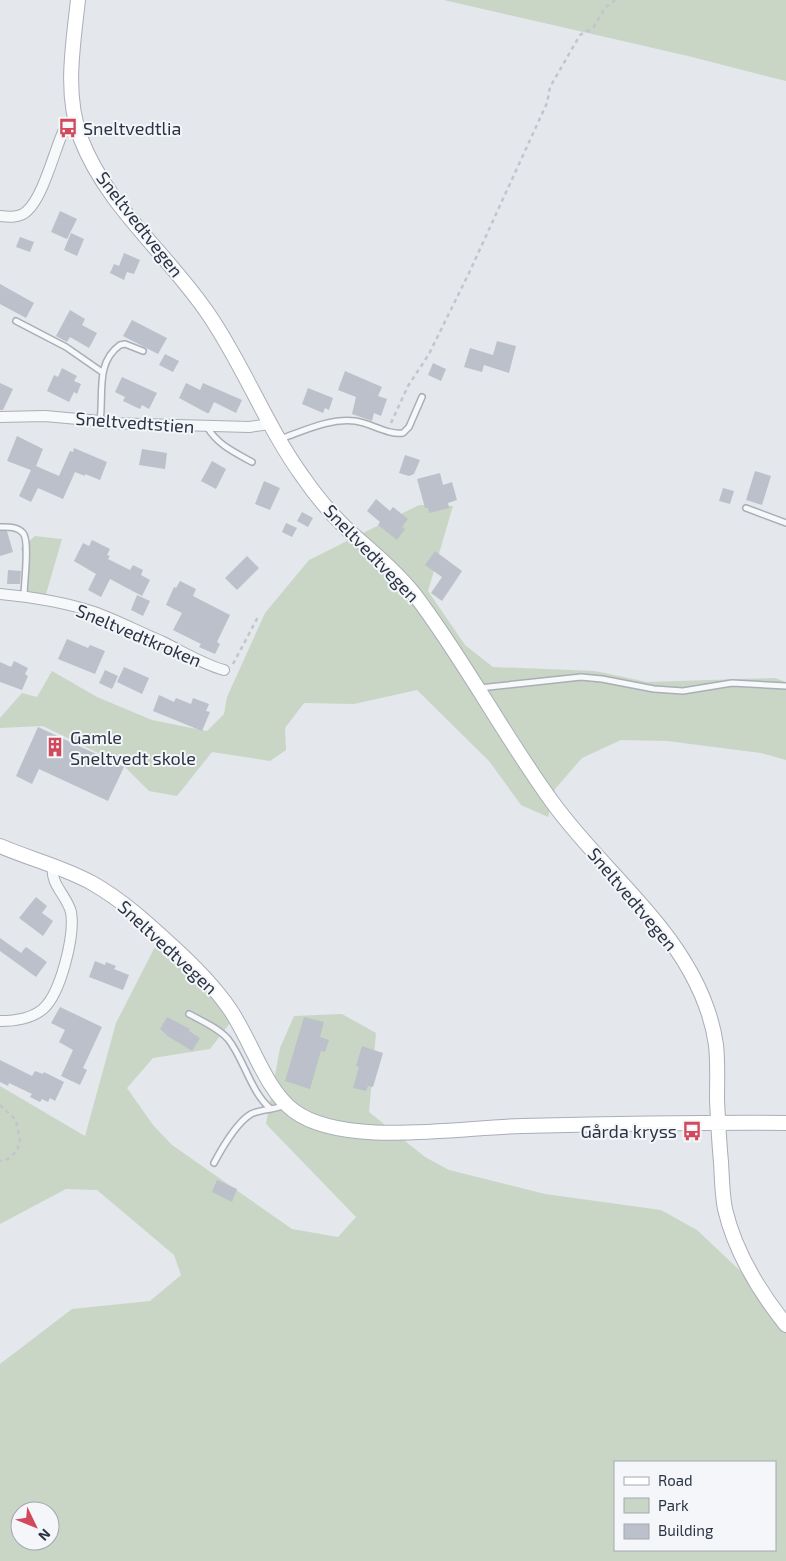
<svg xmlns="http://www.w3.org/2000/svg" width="786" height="1561" viewBox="0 0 786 1561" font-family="'Exo 2',sans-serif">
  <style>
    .green { fill: #c9d6c5; fill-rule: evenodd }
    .building { fill: #bbc0ca }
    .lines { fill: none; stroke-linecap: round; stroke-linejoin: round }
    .lane-casing { stroke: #a9aeb7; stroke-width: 8 }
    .street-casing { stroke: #a9aeb7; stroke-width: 12 }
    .secondary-casing { stroke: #a9aeb7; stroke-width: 16 }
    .path { stroke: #c2c5cb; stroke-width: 2.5; stroke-dasharray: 4 4; stroke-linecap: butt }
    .lane { stroke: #f7f8fa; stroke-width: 5 }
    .street { stroke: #f7f8fa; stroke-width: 10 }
    .secondary { stroke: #fff; stroke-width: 14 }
    .labels { text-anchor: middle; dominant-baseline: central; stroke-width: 4; stroke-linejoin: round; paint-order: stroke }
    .poi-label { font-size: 18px; fill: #2b3445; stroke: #f4f6f9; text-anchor: start }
    .street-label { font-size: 18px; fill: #2b3445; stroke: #f4f6f9 }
  </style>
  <rect width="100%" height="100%" fill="#e4e7ec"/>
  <path class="green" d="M444,0H786V81L688,56Z
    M419,505L453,506L428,591L465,645L493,667L595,671L647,682L775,678L786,682V760L761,753L667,741L621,740L582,758L555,789L548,817L521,805L489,761L417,690L354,704L304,703L285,728L286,750L270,761L212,752L177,796L149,791L123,765L43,726L0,728V718L22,693L37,697L52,671L97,697L152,720L207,731L224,714L227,697L265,613L309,560Z
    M35,536L62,539L44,601L22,598L25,563L21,548Z
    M162,933L220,999L230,1023L210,1049L153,1058L127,1088L153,1125L172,1145L292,1229L338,1237L356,1217L266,1124L280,1048L294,1016L342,1014L376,1033L369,1112L425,1157L449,1170L545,1194L661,1210L697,1230L786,1314V1561H0V1364L72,1309L150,1301L181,1275L174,1255L97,1190L66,1189L0,1224V1086L85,1136L116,1023ZM615,1462H775V1550H615ZM20,1511H50V1541H20Z"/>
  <path class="building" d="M60,211L77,219L67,239L51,232Z
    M71,233L84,239L77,256L64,250Z
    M20,237L34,242L30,252L16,247Z
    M124,253L140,260L134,274L127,272L124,280L110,273L114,264L119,266Z
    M0,284L34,303L26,318L0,304Z
    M70,310L85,319L82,325L97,333L89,348L70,337L67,342L56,336Z
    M132,320L167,338L158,354L123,336Z
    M497,341L516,346L509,373L484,365L482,372L464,367L470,348L493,355Z
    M165,354L179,361L173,372L159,365Z
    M433,363L446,369L441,381L428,375Z
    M62,368L77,376L74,381L81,384L77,394L74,392L69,402L47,391L54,375L58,377Z
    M345,371L382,387L378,396L387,399L381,416L374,413L372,421L352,414L356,397L338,390Z
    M122,377L157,393L149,409L142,405L140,409L123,401L125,397L115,392Z
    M0,383L13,389L3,410H0Z
    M186,383L200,390L203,383L242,400L236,413L214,402L209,413H207L179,398Z
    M308,388L333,398L329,410L325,408L323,413L302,404Z
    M17,436L43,449L36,466L59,476L70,451L73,452L74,448L107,462L100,480L85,474V476L75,472L63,499L38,488L31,502L19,496L31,470L7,461Z
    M142,449L167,453L165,469L139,465Z
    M405,455L420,460L414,474L409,476L399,473Z
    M212,461L226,469L216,489L201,481Z
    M755,471L771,476L762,505L746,500Z
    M440,473L443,485L452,482L457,500L448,503L449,508L429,513L428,508H425L417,479Z
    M264,481L280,488L270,510L255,504Z
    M723,488L734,491L730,504L719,501Z
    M376,499L390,511L393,507L408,519L402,527L405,529L397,540L378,525L380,522L367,511Z
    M302,512L313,518L308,527L297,521Z
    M286,523L297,528L292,537L282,532Z
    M0,531H7L13,552L0,556Z
    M92,540L110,549L107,555L110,556L108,559L130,570L133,565L143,570L141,575L150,580L142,596L110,579L101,597L88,590L96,574L74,561L83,543L89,546Z
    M435,551L462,571L442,601L431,593L442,577L425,565Z
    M247,556L259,568L237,590L225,578Z
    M8,570L21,571L20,584H7Z
    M180,581L196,589L193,596L230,615L217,642L220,644L215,654L199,647L201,644L173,630L182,613L166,605L174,587L176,588Z
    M137,595L150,601L143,616L131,610Z
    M67,639L88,648L90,645L105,651L95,674L58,659Z
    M14,661L28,668L25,674L28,676L22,690L0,682V662L11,667Z
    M124,667L149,678L142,694L117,682Z
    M105,670L118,676L112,689L99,683Z
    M159,695L174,702L176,698L191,704L193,698L209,704L206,711L210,712L202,731L153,711Z
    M38,727L124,767L108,801L39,769L32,784L16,776Z
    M36,897L47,906L42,913L53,921L43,936L19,918Z
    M0,938L21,953L26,947L47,962L36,977L0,951Z
    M95,961L105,965L106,962L116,966L114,969L129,975L123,990L89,977Z
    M60,1007L102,1027L83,1068L87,1070L80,1085L61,1076L73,1050L59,1042L65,1030L51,1023Z
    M167,1017L190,1029L189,1031L200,1038L192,1051L166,1035V1034L160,1029Z
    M304,1017L324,1022L320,1037L329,1040L325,1052L321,1051L310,1089L285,1081Z
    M362,1046L383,1053L373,1087L368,1086L366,1091L353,1088L359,1067L356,1066Z
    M0,1060L32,1076L35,1071L43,1074L44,1072L64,1082L55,1101L50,1098L48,1102L42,1099L40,1102L30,1097L32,1094L9,1083L8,1086L0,1082Z
    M217,1180L237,1189L232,1202L212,1192Z"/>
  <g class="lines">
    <defs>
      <path id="lane" d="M16,321L66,347L102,372
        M100,421C104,394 95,363 120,345L125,344L143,351
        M207,427C218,445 234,452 252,462
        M280,439C304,431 329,418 355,421C371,423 387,435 403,433L409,427L422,397
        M746,508L786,523
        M0,527C7,527 17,526 23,533C30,541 24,583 24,596
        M479,688L581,677L602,679L654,689L683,691L732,683L786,686
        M189,1014C202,1021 218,1028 228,1039C244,1059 251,1093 271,1109
        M214,1163C222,1148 236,1123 251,1114C261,1109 275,1110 285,1105"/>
      <path id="street" d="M0,216C9,217 20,218 27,211C43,197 54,152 63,132L68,126L76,123
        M0,417L45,416L100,421L106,423L249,427L270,424
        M0,594C32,597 64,602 94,612C117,620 139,632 161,641C182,651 202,664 224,670
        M0,1021C15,1021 31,1019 43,1009C61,993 75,935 71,912C67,896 50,884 53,867"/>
      <path id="secondary" d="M78,0C73,46 64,95 81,139C107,207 169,255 209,315C244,366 266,426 303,477C316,496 331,514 348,530C371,551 396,571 415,595C465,661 504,736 553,803C585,847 626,884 660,927C687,961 710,1002 716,1045C718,1063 717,1082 717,1100C718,1121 719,1141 721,1162C722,1178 722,1194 725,1209C735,1252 759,1291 786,1325
        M0,846C30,859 63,867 92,883C122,900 146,922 171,945C192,964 213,985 229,1008C251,1039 265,1090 294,1111C344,1148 462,1127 522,1126C610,1124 698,1122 786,1123"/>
    </defs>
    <use href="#lane" class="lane-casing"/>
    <use href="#street" class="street-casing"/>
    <use href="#secondary" class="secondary-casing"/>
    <path class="path" d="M391,423L408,386L429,354L469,273L547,103L550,87L580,35L593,28L605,8L615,0
      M233,664L259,615
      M0,1105L16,1120L20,1139L17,1151L8,1159L0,1161"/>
    <use href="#lane" class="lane"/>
    <use href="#street" class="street"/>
    <use href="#secondary" class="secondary"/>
  </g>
  <defs>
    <symbol id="bus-bare" viewBox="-9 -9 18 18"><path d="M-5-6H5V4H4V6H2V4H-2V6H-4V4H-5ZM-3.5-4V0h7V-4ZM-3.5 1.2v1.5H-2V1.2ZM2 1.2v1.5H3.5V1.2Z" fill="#d1495b" stroke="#f4f6f9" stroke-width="2.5" paint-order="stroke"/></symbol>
    <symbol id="building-bare" viewBox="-9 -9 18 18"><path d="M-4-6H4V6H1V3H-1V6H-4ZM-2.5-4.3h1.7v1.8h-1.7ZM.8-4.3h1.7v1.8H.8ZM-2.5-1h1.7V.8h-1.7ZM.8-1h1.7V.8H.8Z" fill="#d1495b" stroke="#f4f6f9" stroke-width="2.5" paint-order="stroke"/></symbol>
  </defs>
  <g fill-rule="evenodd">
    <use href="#bus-bare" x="54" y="114" width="28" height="28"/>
    <use href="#building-bare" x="41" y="733" width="28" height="28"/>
    <use href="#bus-bare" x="678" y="1117" width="28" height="28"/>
  </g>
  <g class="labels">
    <g class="poi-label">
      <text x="83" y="128">Sneltvedtlia</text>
      <text x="70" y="737">Gamle<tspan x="70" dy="21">Sneltvedt skole</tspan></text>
      <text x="677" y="1131" text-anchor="end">Gårda kryss</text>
    </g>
    <g class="street-label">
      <text transform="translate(140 224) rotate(52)">Sneltvedtvegen</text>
      <text transform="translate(135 422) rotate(4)">Sneltvedtstien</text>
      <text transform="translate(372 553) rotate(46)">Sneltvedtvegen</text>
      <text transform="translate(139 635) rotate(23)">Sneltvedtkroken</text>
      <text transform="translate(633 899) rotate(50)">Sneltvedtvegen</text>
      <text transform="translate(168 947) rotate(43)">Sneltvedtvegen</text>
    </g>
  </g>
  <rect x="614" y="1461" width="162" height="90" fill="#f4f6f9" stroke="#a4a8b1"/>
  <rect x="624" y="1477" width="25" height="8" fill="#ffffff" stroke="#a4a8b1"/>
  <text x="658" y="1486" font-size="15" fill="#2b3445">Road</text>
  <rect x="624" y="1498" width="25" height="15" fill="#c9d6c5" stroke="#a4a8b1"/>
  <text x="658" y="1511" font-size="15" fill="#2b3445">Park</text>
  <rect x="624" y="1524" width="25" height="15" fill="#bbc0ca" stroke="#a4a8b1"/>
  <text x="658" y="1536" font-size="15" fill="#2b3445">Building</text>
  <g transform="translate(35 1526) rotate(133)"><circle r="24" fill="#f4f6f9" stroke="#a4a8b1"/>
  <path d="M0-4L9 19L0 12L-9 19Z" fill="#d1495b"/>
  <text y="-8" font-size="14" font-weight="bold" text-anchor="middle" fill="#2b3445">N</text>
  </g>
</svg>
